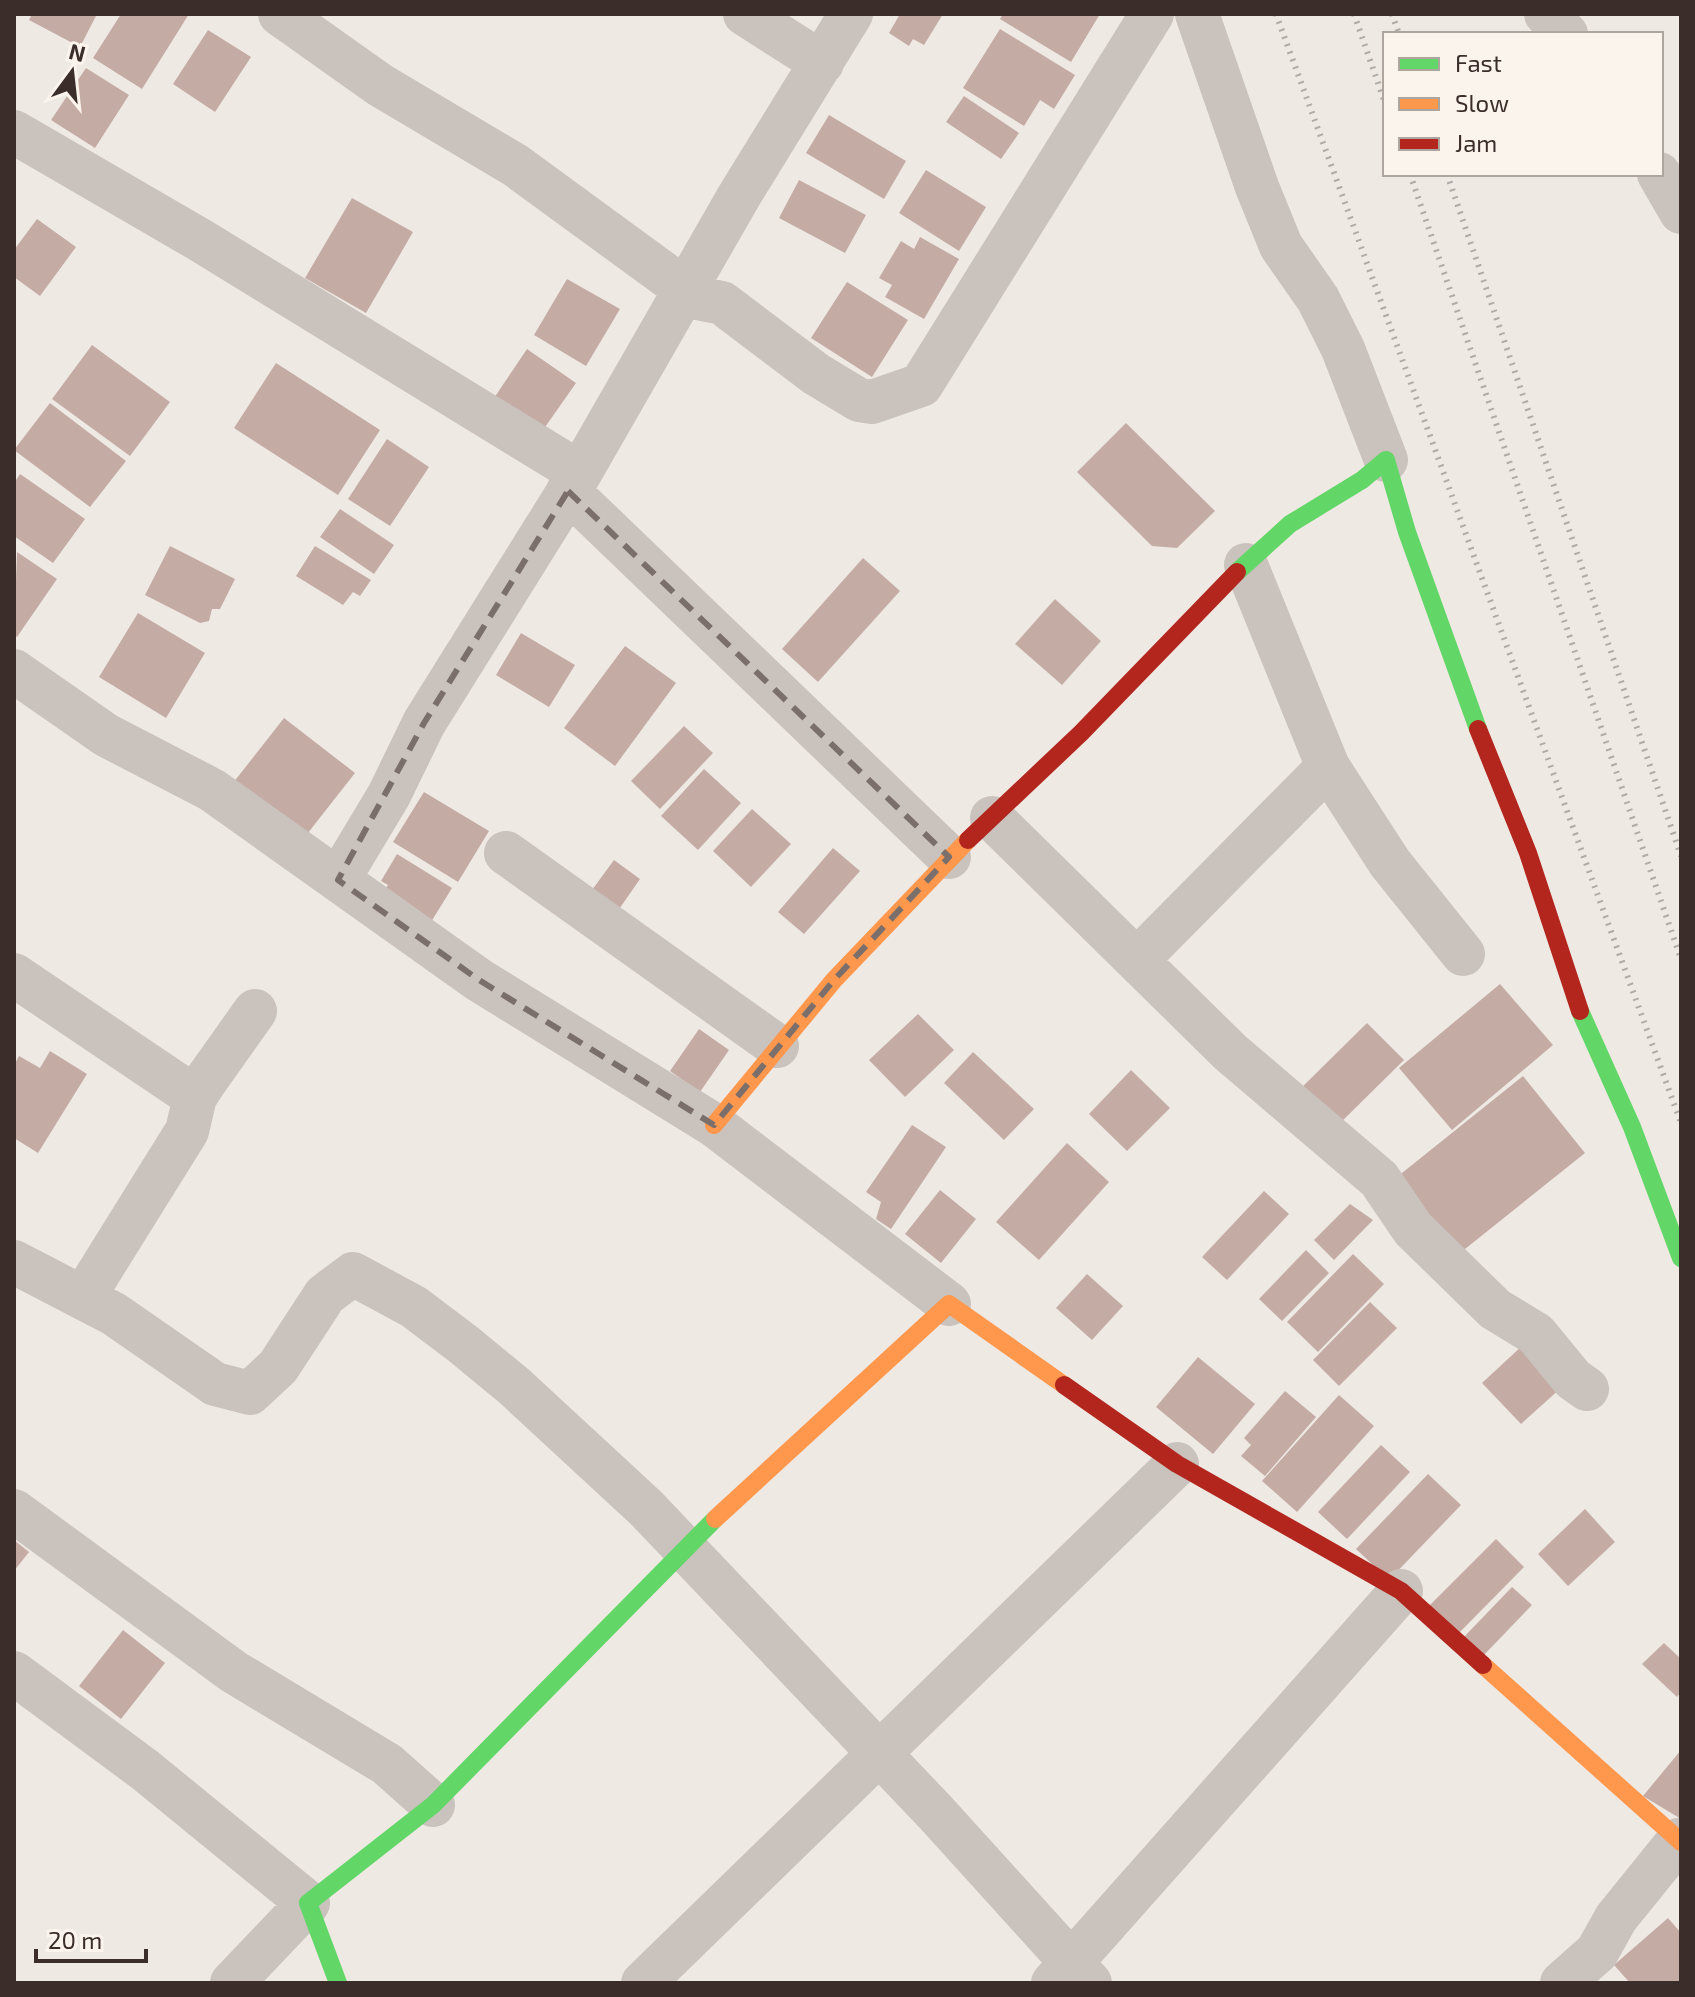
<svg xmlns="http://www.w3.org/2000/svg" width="1695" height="1997" viewBox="0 0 1695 1997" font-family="'Exo 2',sans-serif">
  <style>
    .building { fill: #c4aca5 }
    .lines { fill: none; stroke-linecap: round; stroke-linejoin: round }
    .street { stroke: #c9c2bd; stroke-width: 44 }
    .fast { stroke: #63d668; stroke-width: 18 }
    .slow { stroke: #ff974d; stroke-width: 18 }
    .jam { stroke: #b3261e; stroke-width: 18 }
    .rail { stroke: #b1aba7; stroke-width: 6; stroke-dasharray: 2 6; stroke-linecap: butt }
    .marked { fill: none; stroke: #7a6f6b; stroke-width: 6; stroke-dasharray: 16 10; stroke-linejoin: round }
  </style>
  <rect width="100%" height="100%" fill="#efe9e4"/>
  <path class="building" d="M32,14H97L80,47L29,20Z
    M121,14H189L142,89L93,58Z
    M900,14H943L924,45L913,39L909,46L889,33Z
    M1003,14H1100L1071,62L1000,19Z
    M1000,29L1075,75L1054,109L1040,100L1024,126L963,88Z
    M208,30L251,57L215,112L173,84Z
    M86,68L129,95L95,148L51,120Z
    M964,96L1019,133L1001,159L946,122Z
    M829,115L906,161L884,199L806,153Z
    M926,170L986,207L959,251L899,213Z
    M799,180L866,215L845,253L779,218Z
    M352,198L413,232L366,313L305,278Z
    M37,219L76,247L40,296L14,277V250Z
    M920,237L959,259L924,319L885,297L892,285L879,278L901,241L914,249Z
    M567,279L620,309L586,366L534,335Z
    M847,282L908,320L872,377L811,338Z
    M92,345L170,402L130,456L52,399Z
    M527,349L576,383L536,440L488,407Z
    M276,363L380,430L338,495L234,428Z
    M50,403L126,461L90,507L14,450Z
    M1126,423L1215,511L1177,548L1152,546L1077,472Z
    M387,439L429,467L390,526L348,499Z
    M20,474L85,519L53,563L14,536V483Z
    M340,509L394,545L374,574L320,537Z
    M170,546L235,579L220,609H212L209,621L200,623L145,595Z
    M315,546L371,580L360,596L353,592L343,605L296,576Z
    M17,552L57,579L17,637L14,635Z
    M863,558L900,591L818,682L782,649Z
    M1055,599L1101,641L1062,685L1015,644Z
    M138,613L205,653L166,718L99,677Z
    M521,633L575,665L549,707L496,675Z
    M625,646L676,683L615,766L564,728Z
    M284,718L355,773L304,838L233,783Z
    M684,726L713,753L660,809L631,781Z
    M704,769L741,803L698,850L661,816Z
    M424,792L489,831L458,882L393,842Z
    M752,809L791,844L751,887L713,851Z
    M833,848L860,871L804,934L778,912Z
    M397,854L452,888L431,922L383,892L388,885L381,881Z
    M614,860L640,879L615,915L592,890Z
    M1500,984L1553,1045L1452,1130L1399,1068Z
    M918,1014L954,1050L905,1097L869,1060Z
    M1367,1023L1404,1060L1332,1131L1295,1094Z
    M699,1029L729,1050L700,1092L670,1071Z
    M50,1051L87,1074L38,1153L14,1138V1065L19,1056L40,1068Z
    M973,1052L1034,1109L1004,1140L944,1083Z
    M1131,1070L1170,1108L1127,1151L1089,1114Z
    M1523,1076L1585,1153L1450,1261L1387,1185Z
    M912,1125L946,1147L891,1229L876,1219L881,1202L866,1192Z
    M1067,1143L1109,1182L1039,1260L996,1222Z
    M940,1190L976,1219L941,1263L905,1234Z
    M1264,1191L1289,1214L1227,1280L1202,1257Z
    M1350,1204L1373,1220L1334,1260L1314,1240Z
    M1306,1250L1329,1273L1282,1321L1259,1299Z
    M1353,1254L1384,1284L1318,1352L1287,1322Z
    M1087,1274L1123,1306L1092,1340L1056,1308Z
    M1370,1302L1397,1328L1339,1386L1313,1360Z
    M1523,1345L1562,1387L1521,1424L1482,1383Z
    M1198,1357L1255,1404L1213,1454L1156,1407Z
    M1285,1391L1316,1417L1265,1476L1241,1456L1251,1445L1244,1438Z
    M1339,1395L1374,1426L1297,1512L1262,1481Z
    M1381,1445L1410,1472L1347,1539L1318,1512Z
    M1428,1474L1461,1505L1389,1580L1356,1549Z
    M1585,1509L1615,1542L1568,1586L1538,1554Z
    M1496,1539L1524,1567L1457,1635L1429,1606Z
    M14,1540L29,1552L14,1571Z
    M1512,1587L1532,1605L1483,1656L1463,1638Z
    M123,1630L165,1663L121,1719L79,1686Z
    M1664,1643L1681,1659V1692L1677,1697L1642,1664Z
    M1681,1750V1819L1643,1796Z
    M1668,1918L1681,1933V1983H1630L1614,1965Z"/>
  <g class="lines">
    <path class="street" d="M280,14L380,85L515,165L697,298L722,303L816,374L859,400L872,402L921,385L1152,14
      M745,14L822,63
      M1197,14L1257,187L1281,246L1318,299L1343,349L1386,460
      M1546,14L1566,34
      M14,132L200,240L580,473
      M1659,174L1681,212
      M568,491L949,857
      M14,671L106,735L212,790L479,980L714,1125L949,1304
      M1328,767L1390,863L1463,954
      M992,818L1230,1052L1379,1179L1413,1229L1495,1309L1536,1334L1573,1379L1587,1389
      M506,853L777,1046
      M338,880L389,795L424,723L580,473L739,196L851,14
      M1137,960L1328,767L1246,565
      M14,975L195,1097
      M14,1262L114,1314L215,1384L250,1393L278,1367L325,1295L353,1274L414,1307L463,1344L514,1386L646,1508L936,1813L1090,1983
      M83,1298L187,1131L195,1097L204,1083L255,1011
      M14,1511L234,1672L387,1764L433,1805
      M14,1673L145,1770L308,1903L232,1983
      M643,1983L1177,1464
      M1053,1983L1401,1591
      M1562,1983L1597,1952L1616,1918L1679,1840"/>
    <path class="fast" d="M1237,572L1290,524L1362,480L1386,460L1407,532L1478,729
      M1580,1011L1632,1127L1681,1258
      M338,1983L308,1903L433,1805L715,1519"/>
    <path class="slow" d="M714,1125L834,980L968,840
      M715,1519L949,1304L1064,1385
      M1483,1665L1681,1842"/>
    <path class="jam" d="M1478,729L1528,853L1580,1011
      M968,840L1081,733L1237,572
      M1064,1385L1177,1464L1401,1591L1483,1665"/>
    <path class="rail" d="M1276,14L1681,1123
      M1354,14L1385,103
      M1392,14L1399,34
      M1410,174L1681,959
      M1447,174L1681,856"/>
  </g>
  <path class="marked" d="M568,491L949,857L834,980L714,1125L479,980L338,880L424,723Z"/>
  <rect width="1695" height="1997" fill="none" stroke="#3b2e2a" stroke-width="32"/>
  <rect x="1383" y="32" width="280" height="144" fill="#fbf4ec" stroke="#aea59e" stroke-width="2"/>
  <rect x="1399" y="58" width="40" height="12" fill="#63d668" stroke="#aea59e" stroke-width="2"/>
  <text x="1455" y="72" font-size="24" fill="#3b2e2a">Fast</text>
  <rect x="1399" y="98" width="40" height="12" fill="#ff974d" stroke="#aea59e" stroke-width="2"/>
  <text x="1455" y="112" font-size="24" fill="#3b2e2a">Slow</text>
  <rect x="1399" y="138" width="40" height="12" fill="#b3261e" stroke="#aea59e" stroke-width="2"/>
  <text x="1455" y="152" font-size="24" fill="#3b2e2a">Jam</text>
  <g transform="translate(72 72) rotate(15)" stroke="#fbf4ec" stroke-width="6" paint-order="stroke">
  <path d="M0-6L14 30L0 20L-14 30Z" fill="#3b2e2a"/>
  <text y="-12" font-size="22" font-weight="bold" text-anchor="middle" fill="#3b2e2a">N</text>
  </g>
  <path d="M36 1949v12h110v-12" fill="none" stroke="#3b2e2a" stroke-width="4"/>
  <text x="48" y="1949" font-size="24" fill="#3b2e2a" stroke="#fbf4ec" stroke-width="6" paint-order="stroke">20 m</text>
</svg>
